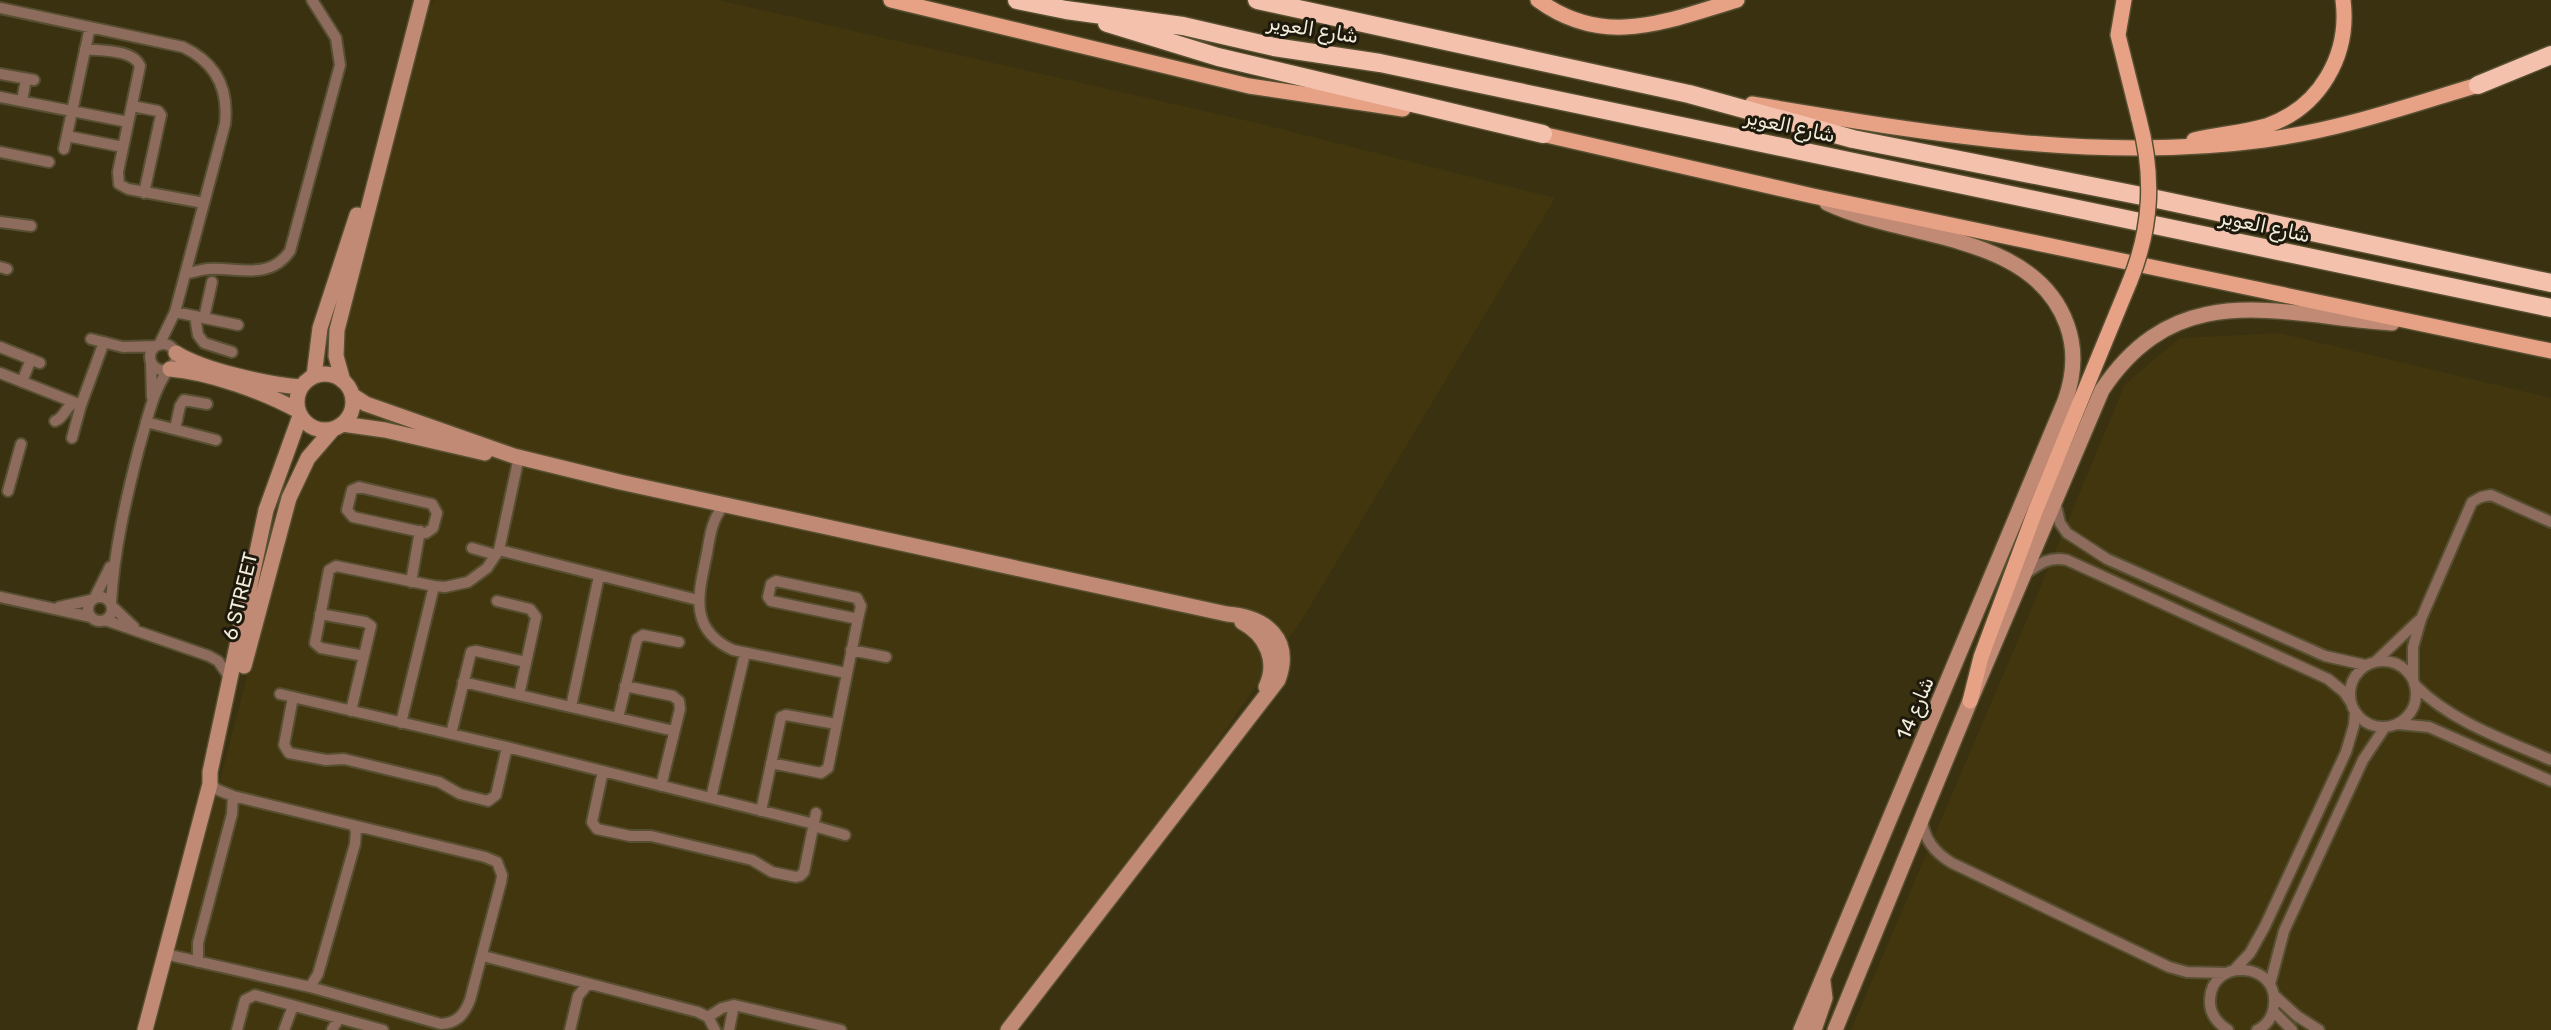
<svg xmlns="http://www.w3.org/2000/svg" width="2551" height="1030" viewBox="0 0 2551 1030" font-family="Rubik,Cairo,sans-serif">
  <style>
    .built { fill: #41360d }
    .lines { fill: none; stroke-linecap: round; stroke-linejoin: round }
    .street-casing { stroke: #574f31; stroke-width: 14 }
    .secondary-casing { stroke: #574f31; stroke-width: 18 }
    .primary-casing { stroke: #574f31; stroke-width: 18 }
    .highway-casing { stroke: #574f31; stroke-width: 21 }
    .street { stroke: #8d6b5d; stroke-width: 10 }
    .secondary { stroke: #c08a74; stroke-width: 15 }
    .primary { stroke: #e7a286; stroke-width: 15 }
    .highway { stroke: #f4c1ad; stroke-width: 18 }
    .primary-bridge-casing { stroke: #574f31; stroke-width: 18; stroke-linecap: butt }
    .primary-bridge { stroke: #e7a286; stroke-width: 15 }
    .labels { text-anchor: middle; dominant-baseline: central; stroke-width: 6; stroke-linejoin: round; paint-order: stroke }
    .street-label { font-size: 20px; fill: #f2eddb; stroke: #1d190c }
  </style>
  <rect width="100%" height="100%" fill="#3a3111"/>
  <path class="built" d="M436,0H718L1257,123L1555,198L1303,618L1166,816L998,1030H155L300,473L344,435L357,385L336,342L422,14Z
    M2279,333L2551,398V1030H1851L2022,631L2125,384L2180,338Z"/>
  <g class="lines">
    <defs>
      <path id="street" d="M0,8L183,47C215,62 229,88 225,124L175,312L159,345
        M85,49C101,51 133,49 140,66L118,172L119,184L128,189L204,203
        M0,74L34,80
        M0,97L128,122
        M22,101L26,79
        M132,106L158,111L161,115L144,193
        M67,136L123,147
        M64,149L90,27
        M0,152L49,162
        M0,222L31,226
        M0,267L7,269
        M185,274C193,272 200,270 208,269C239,267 269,281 290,251L340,65L336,38L312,0
        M175,312L238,325
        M195,316L198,335L204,343L232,352
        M204,318L212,282
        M91,339L123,347L156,346
        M150 357a13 13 0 1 1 26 0a13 13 0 1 1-26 0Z
        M0,347L40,363
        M151,363L152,397
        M0,373L81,405
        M22,382L31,359
        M55,421C65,418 64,407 75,403
        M146,422L216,440
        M175,429L180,406L184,400L207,404
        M72,438L81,405L104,342
        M359,487L432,504L437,513L433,528L426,533L353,517L347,510L352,490Z
        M8,491L21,444
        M2055,502L2060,523L2067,533L2107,559L2325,656L2365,665
        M724,505C712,519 710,535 707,553C699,592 687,629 733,650L846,673
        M472,548L496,555
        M499,550L698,600
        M2025,574C2039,564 2049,556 2067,560L2328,679L2344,692L2350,701
        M776,581L857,598L861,606L858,619L771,601L768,597L771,584Z
        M411,582L420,531
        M88 609a12 12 0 1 1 24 0a12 12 0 1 1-24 0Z
        M0,597L91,617
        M95,597L110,567
        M497,601L530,609L536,617L519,695
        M111,603C114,550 126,499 139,448C147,421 152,393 168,370
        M112,606L134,627
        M59,607L91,600
        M320,614L365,622L371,626L351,711
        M105,620L209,656L218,661L231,679
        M851,650L886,657
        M364,656L321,648L315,643L329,570L336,566L434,586L445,587L468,582L487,568L499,550L519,457
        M2350 694a33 33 0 1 1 66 0a33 33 0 1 1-66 0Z
        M2376,661L2418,621
        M2413,679V647L2421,619L2472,502L2481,497L2491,495L2551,522
        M463,682L674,731
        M625,686L673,696L679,701L680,709L661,786
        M2416,686C2452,722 2505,740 2551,760
        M280,694L507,747L814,824
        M293,697L284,745L289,753L326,760L344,759L439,782L460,794L488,801L496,795L507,747
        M571,707L599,576
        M618,718L637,639L643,635L679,642
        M401,723L434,586
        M2398,724L2429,727L2551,781
        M451,734L471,652L476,651L526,662
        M771,763L821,773L828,768L858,619
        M603,771L592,822L597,829L630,836H651L752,860L772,872L796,877L800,876L804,872L816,813
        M711,798L745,653
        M761,811L781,717L786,715L836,724
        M1922,820C1924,840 1935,853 1952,863L2169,967L2187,972L2226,973
        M814,826L845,835
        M165,954L310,987L441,1024C457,1023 464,1015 470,1000L501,882L502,875L497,862L485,857L233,796L218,790L210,784
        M487,957L698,1012L708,1017L715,1030
        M198,962V943L232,814L233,796
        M2235,969L2250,953L2265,926L2346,752L2354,725L2355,712
        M2270,984L2284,931L2363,760L2385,727
        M310,987L318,974L355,844L356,831L353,825
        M2275,996L2297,1016L2319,1030
        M2274,1012L2292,1030
        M708,1017L722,1008L734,1005L841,1030
        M237,1030L245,1000L255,995L383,1030
        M284,1030L293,1006
        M332,1030L339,1018
        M570,1030L578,996L587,985
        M729,1030L734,1005
        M2228,1030C2217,1023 2209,1013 2210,999C2212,957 2278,962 2274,1004C2273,1016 2268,1025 2257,1030"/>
      <path id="secondary" d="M176,353C203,370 269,385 301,387
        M170,369C209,372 264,392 297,410
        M297 402a28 28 0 1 1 56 0a28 28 0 1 1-56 0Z
        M314,376L320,328L357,215
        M343,381L336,356L337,330L422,0
        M352,395L366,404L514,456L620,482L1227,614C1266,617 1293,639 1278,680L1008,1030
        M342,424L385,430L485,453
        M1242,622C1267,635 1278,662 1266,687
        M244,666L289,498L308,458L333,429
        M145,1030L210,784V772L266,510L300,416
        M1801,1030L2065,401C2074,376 2076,350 2067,325C2034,232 1904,240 1827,203
        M1814,1030L1825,998L1823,982
        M1835,1030L1970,701L2102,390C2178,276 2277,315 2392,323"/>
      <path id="primary" d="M891,0L1249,86L1403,109
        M1538,0C1605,49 1666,21 1737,0
        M2124,0L2118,35L2139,119
        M1752,104C1921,132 2093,163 2264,140C2342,130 2413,104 2488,82
        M1533,132L1813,196L2551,351
        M2194,140C2218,134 2243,133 2266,126C2320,108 2350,55 2343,0
        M1970,701L1981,657L2036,509L2130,281"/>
      <path id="highway" d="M1017,0L1066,10L1183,26L1274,47L1380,63L2551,308
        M1257,0L1689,94L1853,139L2152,198L2551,283
        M1107,23L1218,57L1543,134
        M2478,85L2551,55"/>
    </defs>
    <use href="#street" class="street-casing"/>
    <use href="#secondary" class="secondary-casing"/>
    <use href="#primary" class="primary-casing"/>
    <use href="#highway" class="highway-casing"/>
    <use href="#street" class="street"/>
    <use href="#secondary" class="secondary"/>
    <use href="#primary" class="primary"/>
    <use href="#highway" class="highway"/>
    <defs>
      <path id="primary-bridge" d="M2130,281C2152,227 2154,175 2139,119"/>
    </defs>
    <use href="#primary-bridge" class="primary-bridge-casing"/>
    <use href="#primary-bridge" class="primary-bridge"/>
  </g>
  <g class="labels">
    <g class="street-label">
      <text transform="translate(1313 29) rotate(9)">شارع العوير</text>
      <text transform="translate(1790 126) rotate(12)">شارع العوير</text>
      <text transform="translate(2265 226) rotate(12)">شارع العوير</text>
      <text transform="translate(240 596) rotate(-76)">6 STREET</text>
      <text transform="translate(1915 708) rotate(-67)">شارع 14</text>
    </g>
  </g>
</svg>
